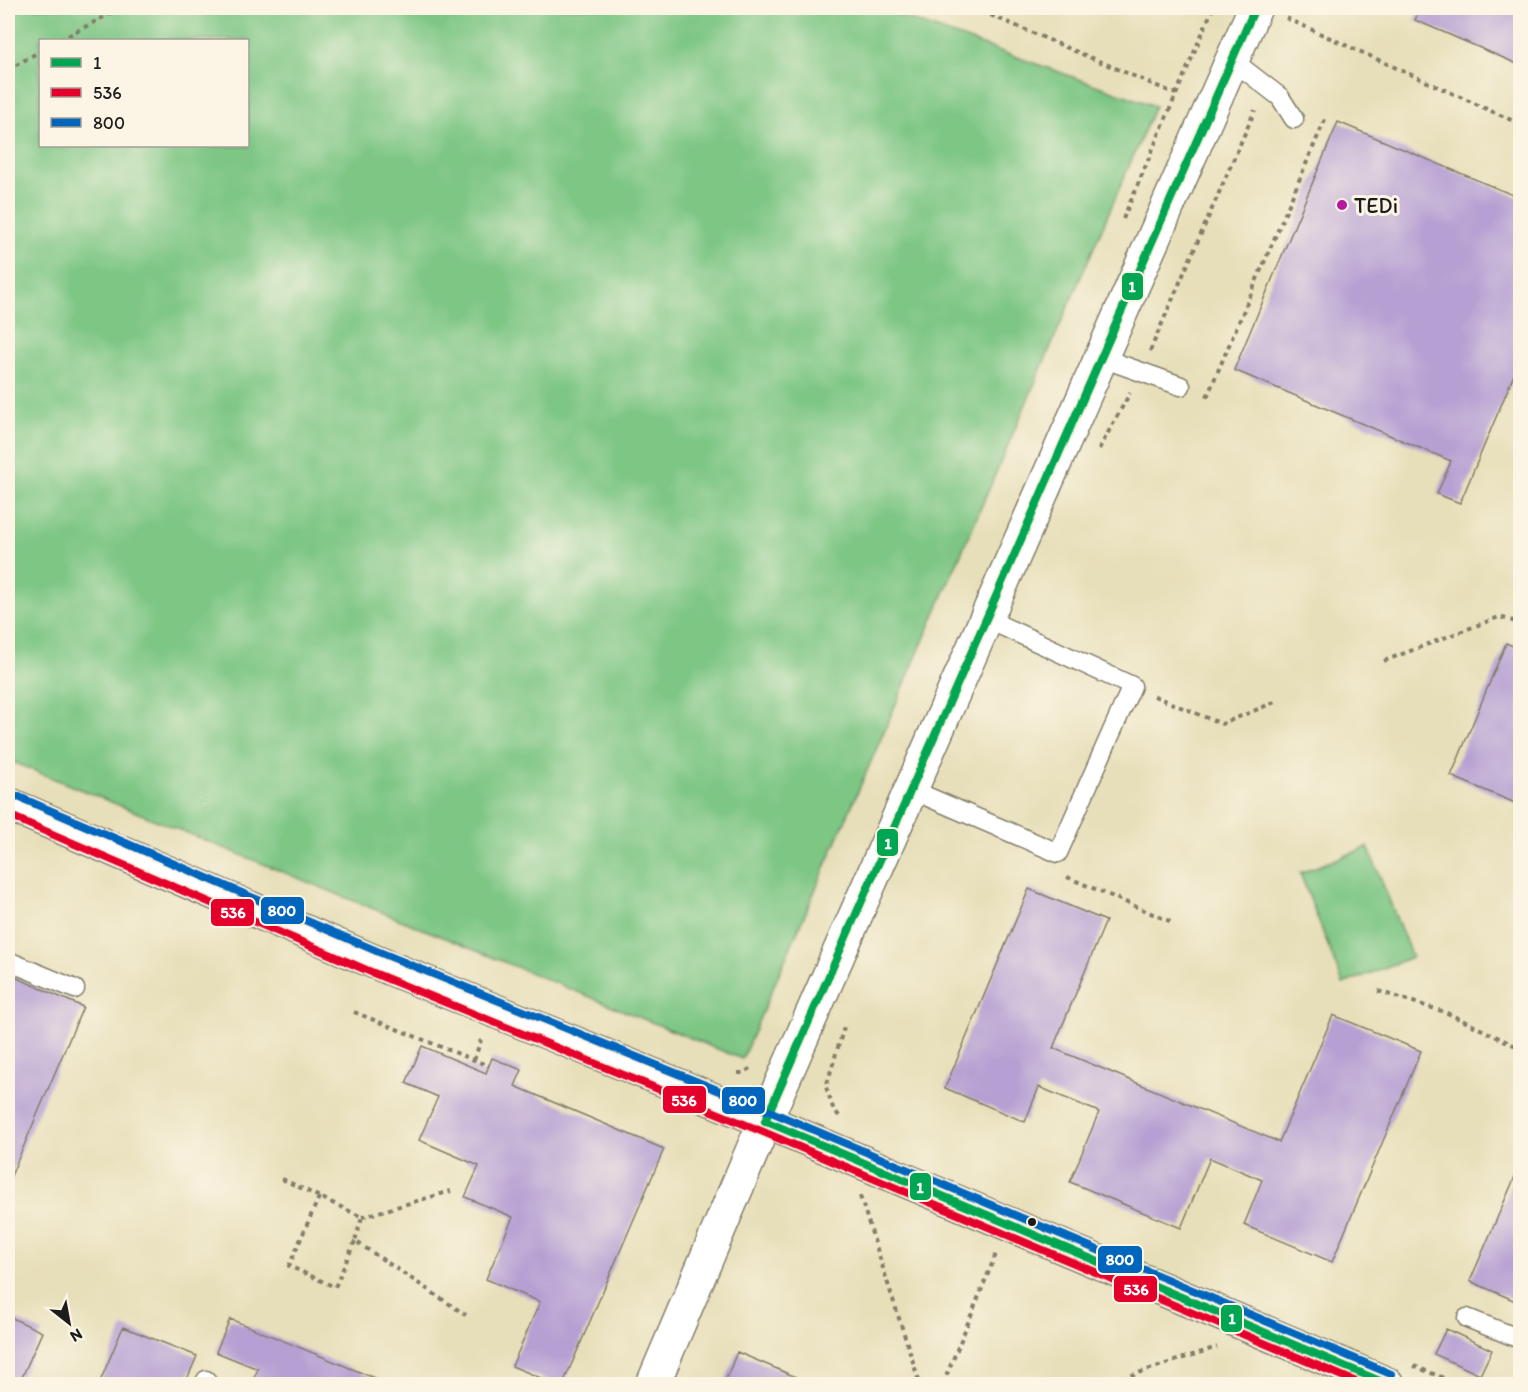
<svg xmlns="http://www.w3.org/2000/svg" width="1528" height="1392" viewBox="0 0 1528 1392" font-family="Itim,sans-serif">
  <style>
    .green { fill: #7dc684; stroke: #4c7150; stroke-width: 1.5; fill-rule: evenodd }
    .building { fill: #b6a0d3 }
    .lines { fill: none; stroke-linecap: round; stroke-linejoin: round }
    .service-casing { stroke: #827e6a; stroke-width: 21 }
    .minor-casing { stroke: #827e6a; stroke-width: 36 }
    .tertiary-casing { stroke: #827e6a; stroke-width: 36 }
    .path { stroke: #827e6a; stroke-width: 4; stroke-dasharray: 4.5 4.5; stroke-linecap: butt }
    .service { stroke: #fff; stroke-width: 18 }
    .minor { stroke: #fff; stroke-width: 33 }
    .tertiary { stroke: #fff; stroke-width: 33 }
    .bus-1-casing { stroke: #fcf5e5; stroke-width: 12 }
    .bus-2-casing { stroke: #fcf5e5; stroke-width: 12 }
    .bus-3-casing { stroke: #fcf5e5; stroke-width: 12 }
    .bus-1 { stroke: #00a651; stroke-width: 8 }
    .bus-2 { stroke: #e4002b; stroke-width: 8 }
    .bus-3 { stroke: #0065bd; stroke-width: 8 }
    .poi-dot { fill: #b5179e; stroke: #fcf5e5; stroke-width: 2 }
    .bus-dot { fill: #1c1c1c; stroke: #fcf5e5; stroke-width: 2 }
    .labels { text-anchor: middle; dominant-baseline: central; stroke-width: 6; stroke-linejoin: round; paint-order: stroke }
    .poi-label { font-size: 22px; fill: #1c1c1c; stroke: #fcf5e5; text-anchor: start }
    .line-badge { stroke: #fcf5e5; stroke-width: 2 }
    .badge-label { font-size: 16px; text-anchor: middle; font-weight: bold; fill: #fff }
  </style>
  <rect width="100%" height="100%" fill="#fcf5e5"/>
  <filter id="ink" filterUnits="userSpaceOnUse"><feTurbulence type="fractalNoise" baseFrequency=".0167" numOctaves="2"/><feDisplacementMap in="SourceGraphic" scale="12" xChannelSelector="R" yChannelSelector="G"/><feConvolveMatrix kernelMatrix="1 2 1 2 8 2 1 2 1" color-interpolation-filters="sRGB"/></filter>
  <filter id="wash" filterUnits="userSpaceOnUse"><feTurbulence type="fractalNoise" baseFrequency=".008" numOctaves="4" result="noise"/><feDisplacementMap in="SourceGraphic" scale="24" xChannelSelector="R" yChannelSelector="G"/><feGaussianBlur stdDeviation="1.35" result="paint"/><feColorMatrix in="noise" values="0 0 0 0 0 0 0 0 0 0 0 0 0 0 0 0 0 1.4 0 .05"/><feComposite in="paint" operator="in"/></filter>
  <g filter="url(#wash)">
    <rect width="100%" height="100%" fill="#e7dfb9"/>
    <path class="green" d="M8,8H878L1155,106L742,1059L8,760ZM40,40H248V146H40Z
      M1368,847L1412,957L1343,984L1300,873Z"/>
    <g id="blocks">
      <path class="building" d="M1420,8H1520V65L1415,20Z
        M1338,122L1520,198V360L1460,503L1437,494L1451,461L1234,370Z
        M1506,643L1520,649V805L1451,776Z
        M1029,889L1106,921L1053,1048L1279,1142L1333,1015L1421,1051L1332,1262L1244,1225L1262,1180L1210,1158L1181,1228L1070,1182L1099,1112L1039,1087L1025,1122L945,1088Z
        M8,974L83,1007L8,1183Z
        M422,1046L486,1073L492,1058L522,1070L515,1086L664,1149L563,1384H555L512,1366L540,1302L486,1279L513,1217L465,1197L479,1166L419,1140L438,1097L406,1083Z
        M1520,1165V1303L1470,1281Z
        M8,1316L42,1332L19,1384H8Z
        M230,1319L389,1384H251L258,1369L216,1352Z
        M123,1327L197,1356L185,1384H99Z
        M1446,1329L1492,1350L1480,1375L1434,1354Z
        M737,1352L810,1383L809,1384H724Z"/>
    </g>
  </g>
  <g filter="url(#ink)">
    <use href="#blocks" fill-opacity="0" stroke="#827e6a" stroke-width="1.5"/>
    <g class="lines">
      <defs>
        <path id="service" d="M1232,60L1280,97L1294,119
          M1102,358L1181,386
          M912,790L1058,853L1132,686L987,619
          M8,961L75,989
          M1467,1318L1520,1339
          M204,1384L206,1380"/>
        <path id="minor" d="M653,1384L765,1121"/>
        <path id="tertiary" d="M8,804L375,962L765,1121L1387,1384
          M765,1121L1255,8"/>
      </defs>
      <use href="#service" class="service-casing"/>
      <use href="#minor" class="minor-casing"/>
      <use href="#tertiary" class="tertiary-casing"/>
      <path class="path" d="M974,8L1176,94
        M1286,18L1520,124
        M60,40L121,8
        M8,70L40,51
        M1123,219L1213,8
        M1150,351L1255,110
        M1207,397L1326,117
        M1099,449L1130,393
        M1384,661L1499,617L1520,623
        M1154,696L1222,724L1275,702
        M1067,877L1174,923
        M1378,991L1445,1012L1520,1048
        M354,1012L489,1066
        M474,1060L481,1040
        M738,1073H743L753,1067
        M839,1116L833,1108L826,1087L844,1027
        M282,1179L362,1217L355,1241L466,1315
        M860,1196L920,1384
        M319,1197L289,1266L335,1287L355,1241
        M362,1217L451,1191
        M1414,1366L1458,1384
        M943,1384L996,1254
        M1105,1384L1217,1347"/>
      <use href="#service" class="service"/>
      <use href="#minor" class="minor"/>
      <use href="#tertiary" class="tertiary"/>
      <defs>
        <path id="bus-1" d="M765,1121L1255,8
          M765,1121L1387,1384"/>
        <path id="bus-2" d="M8,815L371,972L761,1131L1361,1384"/>
        <path id="bus-3" d="M12,794L379,952L769,1111L1391,1374"/>
      </defs>
      <use href="#bus-1" class="bus-1-casing"/>
      <use href="#bus-2" class="bus-2-casing"/>
      <use href="#bus-3" class="bus-3-casing"/>
      <use href="#bus-1" class="bus-1"/>
      <use href="#bus-2" class="bus-2"/>
      <use href="#bus-3" class="bus-3"/>
    </g>
  </g>
  <circle class="poi-dot" cx="1342" cy="205" r="6"/>
  <circle class="bus-dot" cx="1032" cy="1222" r="5"/>
  <g class="labels">
    <g class="poi-label">
      <text x="1354" y="205">TEDi</text>
    </g>
  </g>
  <g class="line-badge">
    <rect x="1121" y="272" width="23" height="29" rx="6" fill="#00a651"/>
    <rect x="876" y="828" width="23" height="29" rx="6" fill="#00a651"/>
    <rect x="260" y="896" width="45" height="29" rx="6" fill="#0065bd"/>
    <rect x="210" y="898" width="45" height="29" rx="6" fill="#e4002b"/>
    <rect x="662" y="1085" width="45" height="29" rx="6" fill="#e4002b"/>
    <rect x="721" y="1086" width="45" height="29" rx="6" fill="#0065bd"/>
    <rect x="909" y="1172" width="23" height="29" rx="6" fill="#00a651"/>
    <rect x="1097" y="1245" width="46" height="29" rx="6" fill="#0065bd"/>
    <rect x="1113" y="1275" width="45" height="28" rx="6" fill="#e4002b"/>
    <rect x="1220" y="1304" width="23" height="29" rx="6" fill="#00a651"/>
  </g>
  <g class="badge-label">
    <text x="1132" y="292">1</text>
    <text x="888" y="849">1</text>
    <text x="282" y="916">800</text>
    <text x="233" y="918">536</text>
    <text x="684" y="1106">536</text>
    <text x="743" y="1106">800</text>
    <text x="920" y="1193">1</text>
    <text x="1120" y="1265">800</text>
    <text x="1136" y="1295">536</text>
    <text x="1232" y="1324">1</text>
  </g>
  <rect width="1528" height="1392" fill="none" stroke="#fcf5e5" stroke-width="30"/>
  <rect x="39" y="39" width="210" height="108" fill="#fcf5e5" stroke="#a29e95" stroke-width="1.5"/>
  <rect x="51" y="58" width="30" height="9" fill="#00a651" stroke="#a29e95" stroke-width="1.5"/>
  <text x="93" y="69" font-size="18" fill="#1c1c1c">1</text>
  <rect x="51" y="88" width="30" height="9" fill="#e4002b" stroke="#a29e95" stroke-width="1.5"/>
  <text x="93" y="99" font-size="18" fill="#1c1c1c">536</text>
  <rect x="51" y="118" width="30" height="9" fill="#0065bd" stroke="#a29e95" stroke-width="1.5"/>
  <text x="93" y="129" font-size="18" fill="#1c1c1c">800</text>
  <g transform="translate(69 1323) rotate(149)" stroke="#fcf5e5" stroke-width="4.5" paint-order="stroke">
  <path d="M0-4.5L10 22L0 15L-10 22Z" fill="#1c1c1c"/>
  <text y="-9" font-size="16" font-weight="bold" text-anchor="middle" fill="#1c1c1c">N</text>
  </g>
</svg>
